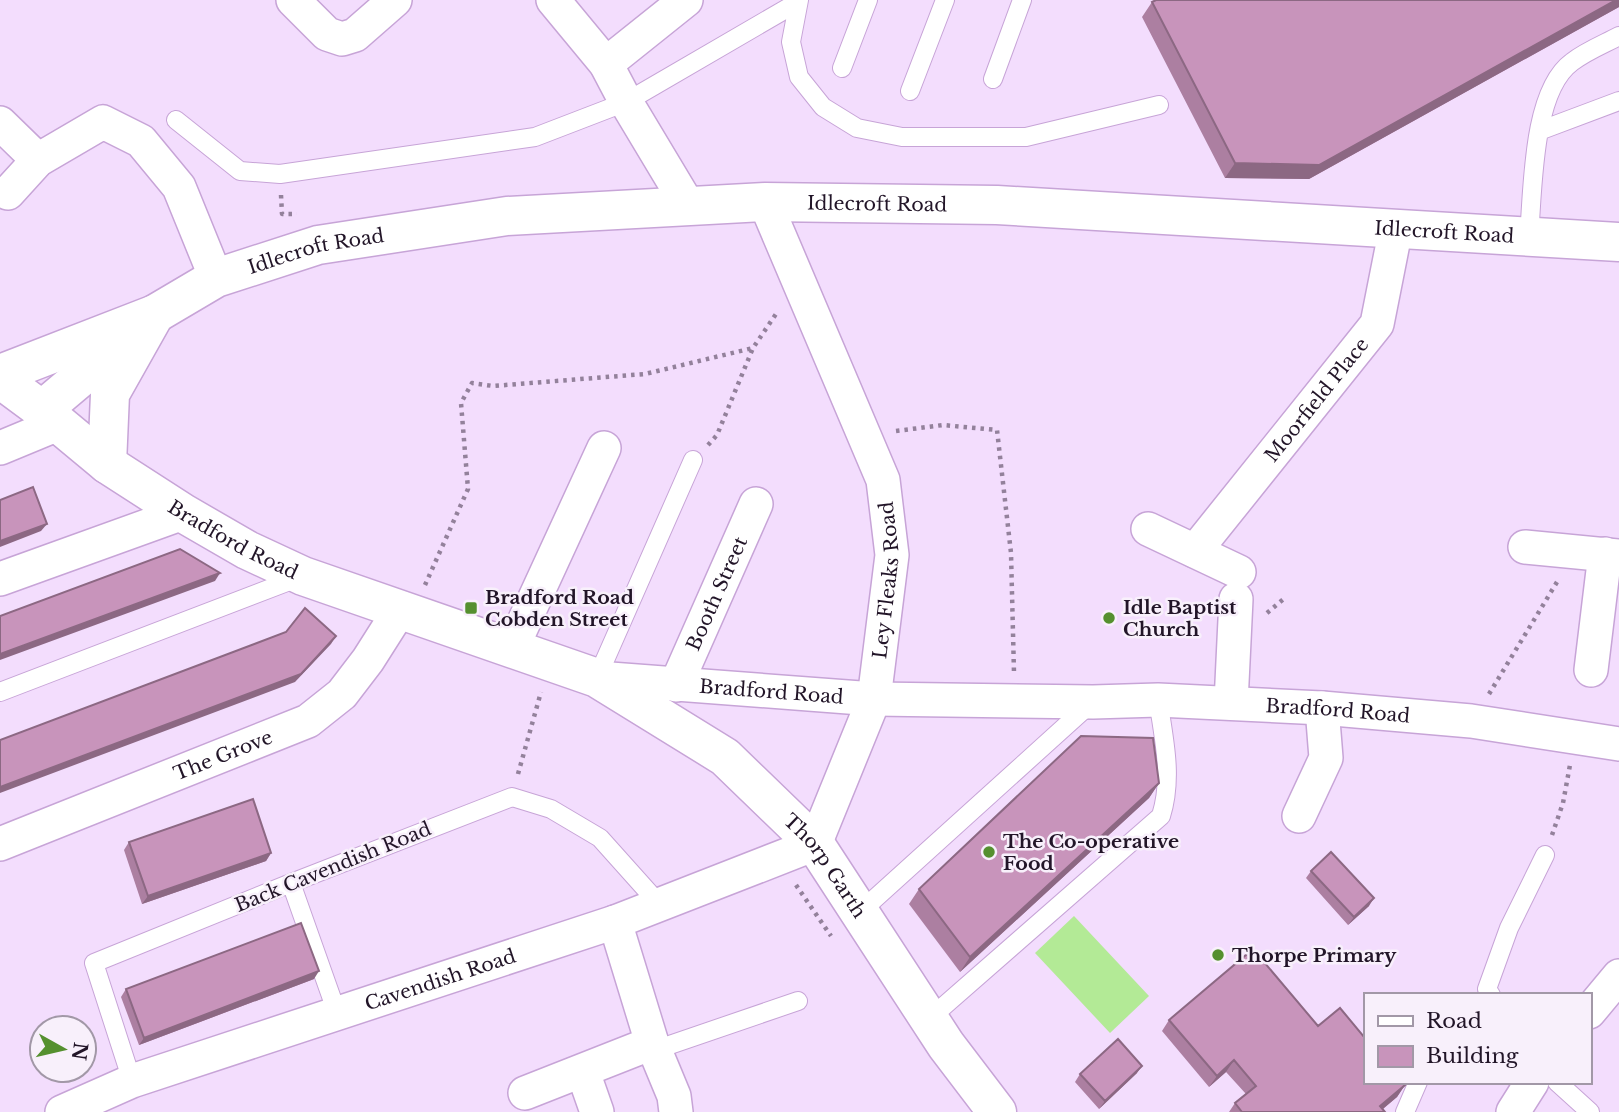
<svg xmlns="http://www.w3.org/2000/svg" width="1619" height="1112" viewBox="0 0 1619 1112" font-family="'Libre Baskerville',serif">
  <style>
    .green { fill: #b3ea96 }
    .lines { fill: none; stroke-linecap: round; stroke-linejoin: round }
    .lane-casing { stroke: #c7a4d7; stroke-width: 20 }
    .street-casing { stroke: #c7a4d7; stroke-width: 36 }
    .secondary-casing { stroke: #c7a4d7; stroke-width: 41 }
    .path { stroke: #93819b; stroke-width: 4.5; stroke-dasharray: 3.5 5; stroke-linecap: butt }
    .lane { stroke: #fff; stroke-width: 18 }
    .street { stroke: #fff; stroke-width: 33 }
    .secondary { stroke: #fff; stroke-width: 38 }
    .wall { fill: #ac7fa1 }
    .shaded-wall { fill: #8c6883 }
    .building { fill: #c894bb; stroke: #8c6883; stroke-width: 2 }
    .poi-dot { fill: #55902f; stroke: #f8f0fb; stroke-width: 2.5 }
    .labels { text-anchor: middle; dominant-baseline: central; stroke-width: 5; stroke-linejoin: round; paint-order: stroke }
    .street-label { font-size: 19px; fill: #221528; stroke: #f8f0fb }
    .poi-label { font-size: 19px; font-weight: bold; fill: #221528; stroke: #f8f0fb; text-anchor: start }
  </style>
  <rect width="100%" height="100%" fill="#f3ddfd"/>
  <path class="green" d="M1074,916L1149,996L1110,1033L1035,953Z"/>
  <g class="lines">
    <defs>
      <path id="lane" d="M799,0L791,42L799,77L823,107L857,128L902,137H1026L1159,105
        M842,68L868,0
        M993,79L1022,0
        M910,91L945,0
        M176,120L240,171L280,174L535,137L626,102L798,2
        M1539,131L1619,101
        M1529,236C1533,189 1532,91 1572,62C1586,51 1604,44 1619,36
        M597,678L693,460
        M0,692L300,577
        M291,883L337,1013
        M860,912L1090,704
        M1491,995L1487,989L1509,928L1545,855
        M929,1019L1161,816C1173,778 1164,739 1158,700
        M655,1050L798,1001
        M132,1081L94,963L291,883L512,797L551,809L600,838L660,905
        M1557,1082L1590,1112
        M1405,1112L1418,1082"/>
      <g id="street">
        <path d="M293,0L327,34L342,39L355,35L395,0"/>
        <path d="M553,0L606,64L626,102L689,207"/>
        <path d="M606,64L686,0"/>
        <path d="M0,123L38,160"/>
        <path d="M8,193L38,160L103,122L141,141L179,187L216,278"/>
        <path d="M0,448L58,424"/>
        <path d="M1148,529L1239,572"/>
        <path d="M1525,547L1619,556"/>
        <path id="s1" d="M1195,551L1377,324L1396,228"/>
        <path d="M0,579L183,513"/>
        <path d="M511,650L604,448"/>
        <path d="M1591,670L1605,554"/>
        <path id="s2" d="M597,678L874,699L1093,702L1158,700L1322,708L1471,721L1619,744"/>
        <path id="s3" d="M676,685L756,504"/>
        <path d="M1231,703L1236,599"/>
        <path d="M1299,816L1326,758L1322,708"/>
        <path id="s4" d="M0,844L308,721L342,694L368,660L401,608"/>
        <path d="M1589,1012L1619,976"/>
        <path d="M652,1043L674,1096L676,1112"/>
        <path d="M583,1072L597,1112"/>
        <path d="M525,1093L652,1043L615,922"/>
        <path id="s5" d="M62,1112L132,1081L615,922L815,844L874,699L892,555L883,480L765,202"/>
        <path d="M1513,1112L1532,1082"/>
      </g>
      <g id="secondary">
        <path id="s6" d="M0,374L155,314L216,278L318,245L507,216L765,202L997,205L1619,242"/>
        <path id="s7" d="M0,379L42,410L107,464L183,513L247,550L303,576L597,678L725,757L815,844L946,1045L997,1112"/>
        <path d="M42,410L132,334"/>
        <path d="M107,464L110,394L155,314"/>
      </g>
    </defs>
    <use href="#lane" class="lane-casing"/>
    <use href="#street" class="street-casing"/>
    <use href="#secondary" class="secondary-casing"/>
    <path class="path" d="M281,195L282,214H297
      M896,431L943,425L997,430L1011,553L1014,673
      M708,445L717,435L753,348L778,311
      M425,585L468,489L461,403L472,383L493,386L645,374L753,348
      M1267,613L1286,597
      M1489,694L1557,582
      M518,774L541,692
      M1552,835L1563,803L1570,765
      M796,885L831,936"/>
    <use href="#lane" class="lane"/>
    <use href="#street" class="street"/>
    <use href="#secondary" class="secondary"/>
  </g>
  <path class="wall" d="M1619,0V7L1309,179L1225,178L1142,17L1152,2Z
    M1159,783L1149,798L960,972L909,904L919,889Z
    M129,842L271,853L266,861L142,904L124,850Z
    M1311,871L1369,906L1348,925L1306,878Z
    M314,979L139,1045L121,997L126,989Z
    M1169,1020L1318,1026L1405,1085L1397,1097L1383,1109L1385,1112H1229L1235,1103L1246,1094L1226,1072L1209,1087L1162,1031Z
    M1137,1073L1099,1109L1075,1082L1080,1074Z"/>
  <path class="shaded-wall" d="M1616,0H1619V7L1309,179L1225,178L1235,163Z
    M47,524L41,531L0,547V541Z
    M220,573L215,581L0,660V654Z
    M336,636L331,644L295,682L0,793V787Z
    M1159,783L1149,798L960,972L970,957Z
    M271,853L266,861L142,904L148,896Z
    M1374,898L1369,906L1348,925L1354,917Z
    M319,971L314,979L139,1045L144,1038Z
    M1234,1060L1226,1072L1209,1087L1217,1076Z
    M1142,1066L1137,1073L1099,1109L1105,1101Z
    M1405,1085L1397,1097L1379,1112L1380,1106Z"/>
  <path class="building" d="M1156,0H1616L1319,165L1235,163L1152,2Z
    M33,487L47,524L0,541V500Z
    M180,549L220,573L0,654V616Z
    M305,608L336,636L301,674L0,787V740L286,632Z
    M1081,736L1153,738L1159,783L970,957L919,889Z
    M253,799L271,853L148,896L129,842Z
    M1331,852L1374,898L1354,917L1311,871Z
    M301,923L319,971L144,1038L126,989Z
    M1253,949L1318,1026L1340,1008L1365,1038V1082H1403L1405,1085L1380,1106L1385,1112H1242L1235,1103L1256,1086L1234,1060L1217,1076L1169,1020Z
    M1118,1039L1142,1066L1105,1101L1080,1074Z"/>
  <g class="poi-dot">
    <rect x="464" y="601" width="14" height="14" rx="3.5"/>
    <circle cx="1109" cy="618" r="7"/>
    <circle cx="989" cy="852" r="7"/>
    <circle cx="1218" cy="955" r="7"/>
  </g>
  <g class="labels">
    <g class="street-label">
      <text stroke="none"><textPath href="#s6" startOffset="906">Idlecroft Road</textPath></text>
      <text stroke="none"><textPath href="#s6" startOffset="1474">Idlecroft Road</textPath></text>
      <text stroke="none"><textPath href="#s6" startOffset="341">Idlecroft Road</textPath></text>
      <text stroke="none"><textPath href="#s1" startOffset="194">Moorfield Place</textPath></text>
      <text stroke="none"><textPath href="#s7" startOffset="284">Bradford Road</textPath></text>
      <text stroke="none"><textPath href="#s5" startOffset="1076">Ley Fleaks Road</textPath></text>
      <text stroke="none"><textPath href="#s3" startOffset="100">Booth Street</textPath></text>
      <text stroke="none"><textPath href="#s2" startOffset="175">Bradford Road</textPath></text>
      <text stroke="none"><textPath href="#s2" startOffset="742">Bradford Road</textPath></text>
      <text stroke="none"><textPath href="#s4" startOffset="240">The Grove</textPath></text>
      <text transform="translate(333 867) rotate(-22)">Back Cavendish Road</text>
      <text stroke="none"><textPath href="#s7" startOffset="973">Thorp Garth</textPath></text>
      <text stroke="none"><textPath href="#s5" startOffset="401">Cavendish Road</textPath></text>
    </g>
    <g class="poi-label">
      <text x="485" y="597">Bradford Road<tspan x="485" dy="22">Cobden Street</tspan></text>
      <text x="1123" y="607">Idle Baptist<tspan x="1123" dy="22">Church</tspan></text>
      <text x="1003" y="841">The Co-operative<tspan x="1003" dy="22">Food</tspan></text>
      <text x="1232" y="955">Thorpe Primary</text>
    </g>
  </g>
  <rect x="1364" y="993" width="228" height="91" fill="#f8f0fb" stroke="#a298a7" stroke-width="2"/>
  <rect x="1378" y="1016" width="35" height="10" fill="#ffffff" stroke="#a298a7" stroke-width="2"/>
  <text x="1426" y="1028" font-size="21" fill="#221528">Road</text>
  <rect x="1378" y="1046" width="35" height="21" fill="#c894bb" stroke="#a298a7" stroke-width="2"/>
  <text x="1426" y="1063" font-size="21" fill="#221528">Building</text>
  <g transform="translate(63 1049) rotate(98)"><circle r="33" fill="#f8f0fb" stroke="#a298a7" stroke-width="2"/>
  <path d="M0-5L12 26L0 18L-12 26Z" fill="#55902f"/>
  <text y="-10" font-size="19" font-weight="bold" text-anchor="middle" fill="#221528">N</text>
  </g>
</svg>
